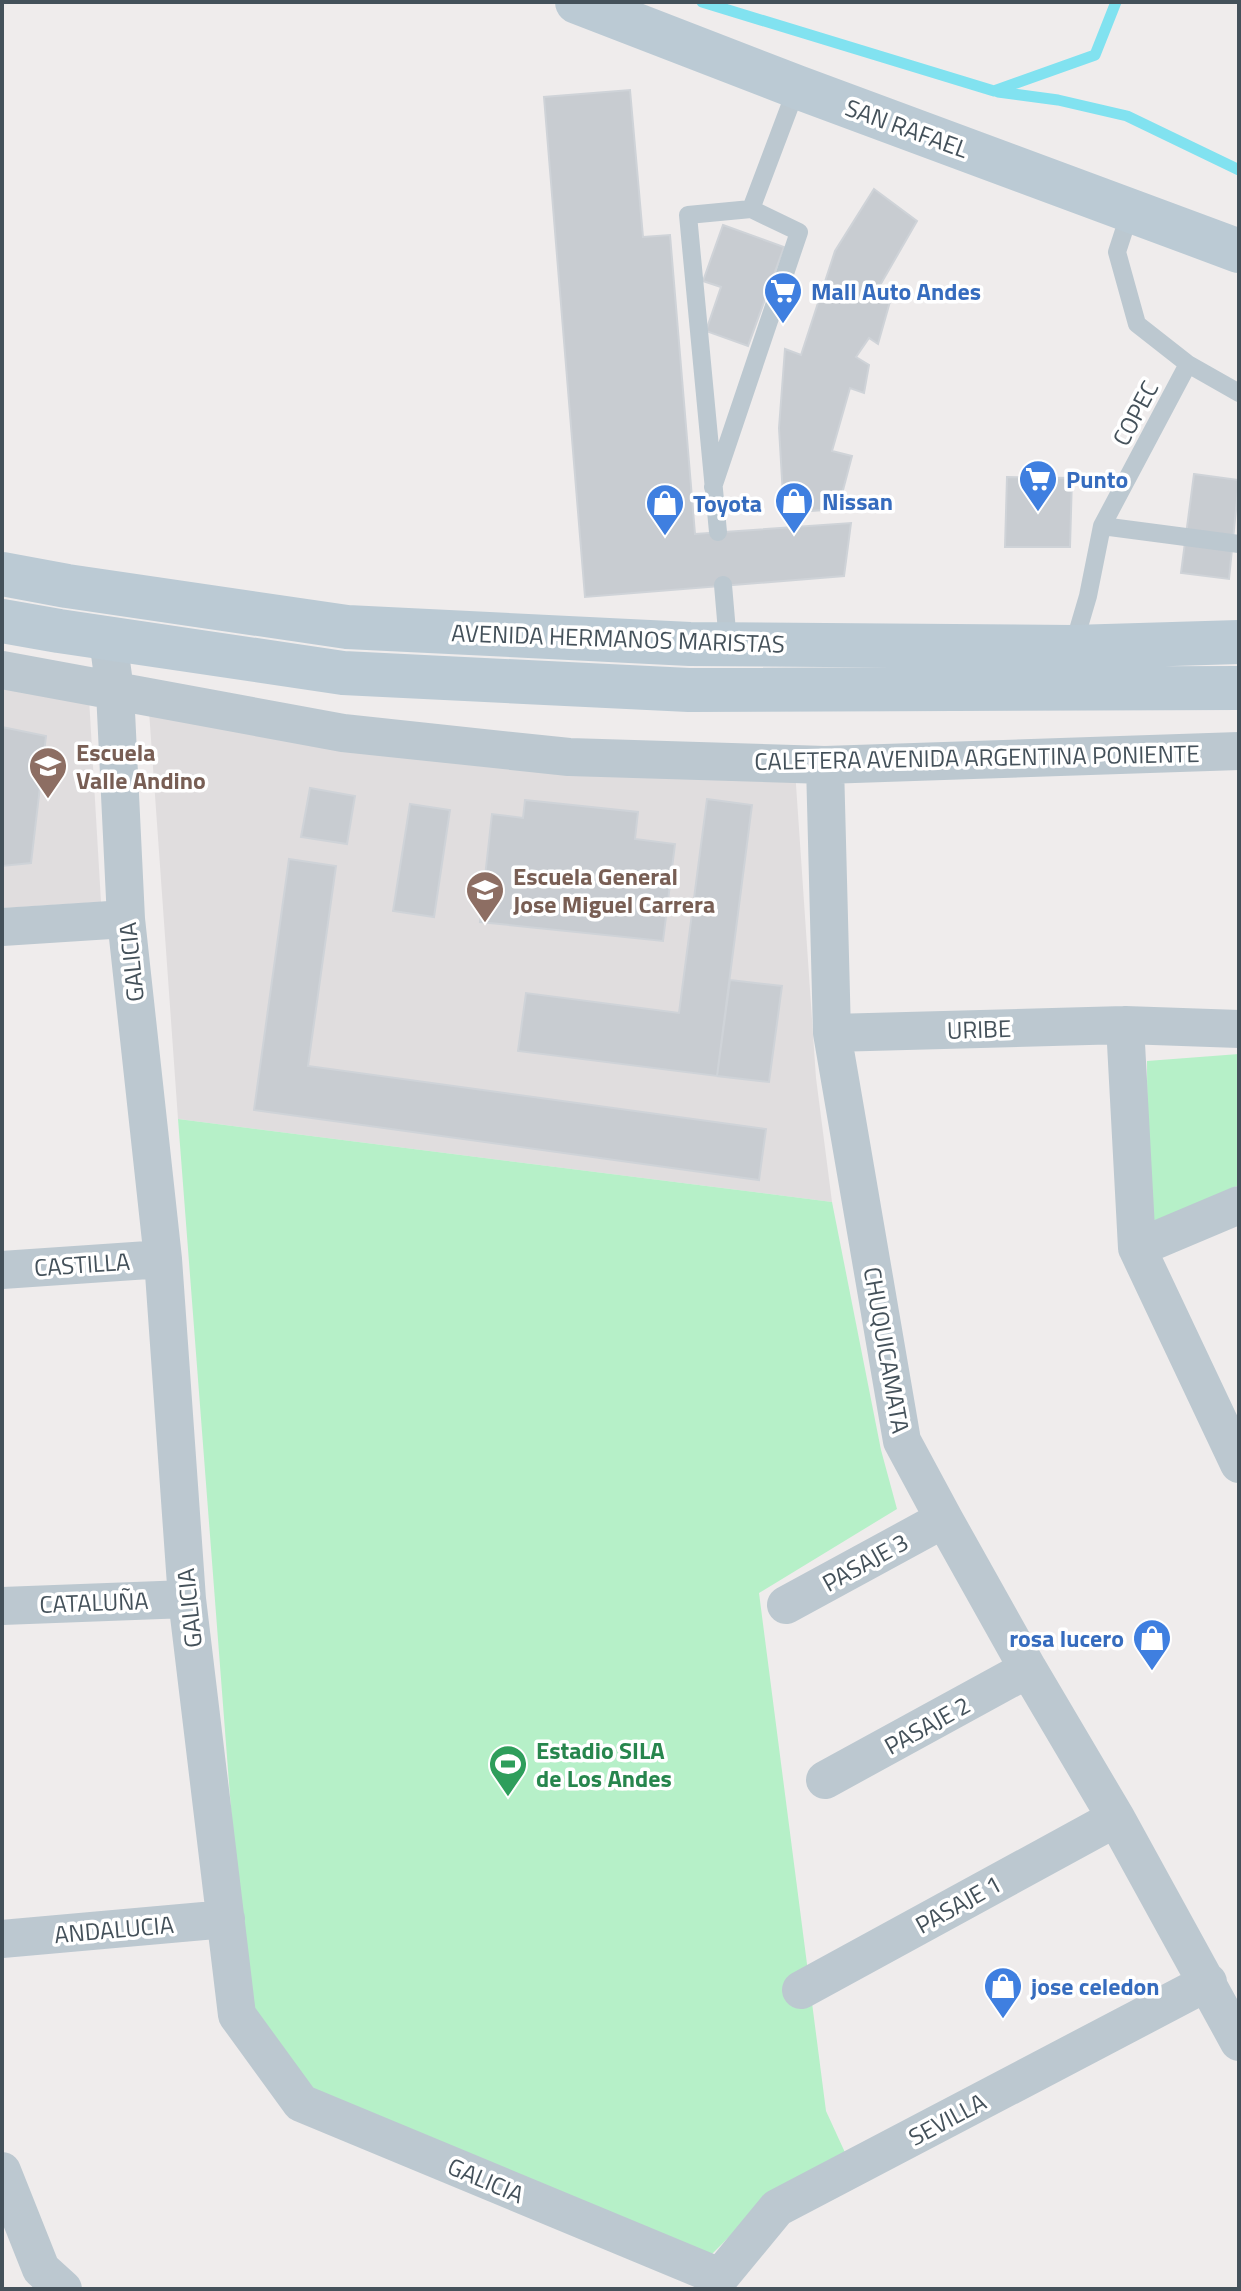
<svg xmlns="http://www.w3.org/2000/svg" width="1241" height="2291" viewBox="0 0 1241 2291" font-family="'Titillium Web',sans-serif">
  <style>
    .education { fill: #e0ddde }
    .green { fill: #b6f0c8 }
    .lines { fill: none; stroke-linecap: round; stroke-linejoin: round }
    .stream { stroke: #81e2f0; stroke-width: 11 }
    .building { fill: #c8ccd1; stroke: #cfd3d8; stroke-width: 2 }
    .lane { stroke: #bcc8d0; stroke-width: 18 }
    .street { stroke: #bcc8d0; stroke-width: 38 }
    .secondary { stroke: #bbcad4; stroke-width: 44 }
    .labels { text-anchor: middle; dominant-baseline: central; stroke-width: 7; stroke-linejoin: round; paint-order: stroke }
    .street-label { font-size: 24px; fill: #44515a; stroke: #fff }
    .shop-label { font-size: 24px; font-weight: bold; fill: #366cbe; stroke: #fff; text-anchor: start }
    .education-label { font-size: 24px; font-weight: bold; fill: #785e54; stroke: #fff; text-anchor: start }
    .leisure-label { font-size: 24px; font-weight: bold; fill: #27864d; stroke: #fff; text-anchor: start }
  </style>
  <rect width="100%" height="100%" fill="#efecec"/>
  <path class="education" d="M2,684L89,698L101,902L2,908Z
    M149,711L795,770L816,1078L832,1202L178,1119Z"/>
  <path class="green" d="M1239,1054V1185L1148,1225L1147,1061Z
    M178,1119L832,1202L881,1450L897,1509L759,1593L826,2111L848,2159L766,2200L712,2254L318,2095L246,2004Z"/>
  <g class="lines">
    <path class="stream" d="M702,2L994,91L1095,55L1116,2
      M998,92L1058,100L1127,116L1239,170"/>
  </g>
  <path class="building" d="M630,90L643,237L670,235L695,534L851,523L844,576L585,597L544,97Z
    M874,189L917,221L879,287L891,298L878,344L869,338L856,357L869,365L864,393L850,388L832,451L852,456L838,509L784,513L779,428L785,349L801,355L835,251Z
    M723,225L784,247L748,346L706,331L721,287L703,281Z
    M1194,474L1239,480L1229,579L1181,573Z
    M1007,477L1072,478L1070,547H1005Z
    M2,727L46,736L31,863L2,866Z
    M310,788L355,796L347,844L301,837Z
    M707,799L752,805L717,1076L518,1051L526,993L679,1013Z
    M525,800L638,812L635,839L675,844L663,941L480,922L492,814L523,818Z
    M410,804L450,810L434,917L393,911Z
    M289,859L336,866L308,1066L766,1129L759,1180L254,1110Z
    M730,980L782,986L769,1082L717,1076Z"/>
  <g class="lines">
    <path class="lane" d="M751,209L797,87
      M1131,209L1117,252L1137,324L1188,364L1239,393
      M713,487L799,232L751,209L688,215L718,532
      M1102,526L1239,544
      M723,585L728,643
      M1073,647L1088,596L1102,526L1188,364"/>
    <path class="street" d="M108,639L115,691L126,919L163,1259L187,1599L237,2015L301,2103L720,2277
      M2,670L343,733L569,757L825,765L1239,751
      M825,765L832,1033L902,1441L944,1519L1028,1669L1116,1818L1239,2042
      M2,927L126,919
      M1125,1025L1137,1248L1239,1464
      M832,1033L1125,1025L1239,1029
      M1137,1248L1239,1205
      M2,1270L163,1259
      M786,1605L944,1519
      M2,1606L187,1599
      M825,1780L1028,1669
      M2,1939L226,1919
      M801,1990L1116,1818
      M2,2171L41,2269L63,2289
      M714,2289L720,2277L777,2208L1208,1982"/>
    <path class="secondary" d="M577,2L797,87L1239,251
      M2,574L67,586L347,627L690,644L1073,647L1239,642
      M2,621L59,631L343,673L689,690L1239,688"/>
  </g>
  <defs>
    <symbol id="supermarket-pin" viewBox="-11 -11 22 30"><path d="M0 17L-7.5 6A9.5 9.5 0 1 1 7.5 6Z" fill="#3f7fe0" stroke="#fff"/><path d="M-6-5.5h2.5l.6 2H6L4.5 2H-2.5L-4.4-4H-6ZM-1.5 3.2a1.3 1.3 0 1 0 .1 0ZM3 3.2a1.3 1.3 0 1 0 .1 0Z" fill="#fff"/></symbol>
    <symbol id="shop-pin" viewBox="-11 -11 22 30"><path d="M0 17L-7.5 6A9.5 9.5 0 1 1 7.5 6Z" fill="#3f7fe0" stroke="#fff"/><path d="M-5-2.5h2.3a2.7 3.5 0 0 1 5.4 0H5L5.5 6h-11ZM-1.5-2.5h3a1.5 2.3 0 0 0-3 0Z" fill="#fff"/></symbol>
    <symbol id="school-pin" viewBox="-11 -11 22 30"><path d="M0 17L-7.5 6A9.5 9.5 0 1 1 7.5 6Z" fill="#8d6e63" stroke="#fff"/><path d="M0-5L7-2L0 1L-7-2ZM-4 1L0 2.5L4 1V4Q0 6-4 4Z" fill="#fff"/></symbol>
    <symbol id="stadium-pin" viewBox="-11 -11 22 30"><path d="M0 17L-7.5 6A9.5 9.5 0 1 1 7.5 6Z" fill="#2e9e5b" stroke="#fff"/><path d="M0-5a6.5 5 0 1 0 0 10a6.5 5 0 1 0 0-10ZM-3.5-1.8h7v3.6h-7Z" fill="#fff"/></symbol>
  </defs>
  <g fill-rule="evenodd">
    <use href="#supermarket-pin" x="761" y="269" width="44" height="60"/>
    <use href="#supermarket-pin" x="1016" y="457" width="44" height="60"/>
    <use href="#shop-pin" x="772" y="479" width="44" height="60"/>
    <use href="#shop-pin" x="643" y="481" width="44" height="60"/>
    <use href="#school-pin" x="26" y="744" width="44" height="60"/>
    <use href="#school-pin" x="463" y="868" width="44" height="60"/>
    <use href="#shop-pin" x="1130" y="1616" width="44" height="60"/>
    <use href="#stadium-pin" x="486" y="1742" width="44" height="60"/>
    <use href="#shop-pin" x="981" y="1964" width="44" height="60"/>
  </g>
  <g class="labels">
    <g class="street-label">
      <text transform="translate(907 128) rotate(20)">SAN RAFAEL</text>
      <text transform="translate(1135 413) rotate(-62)">COPEC</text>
      <text transform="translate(618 638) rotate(2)">AVENIDA HERMANOS MARISTAS</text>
      <text transform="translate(977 757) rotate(-1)">CALETERA AVENIDA ARGENTINA PONIENTE</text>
      <text transform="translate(131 962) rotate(-96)">GALICIA</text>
      <text transform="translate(979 1029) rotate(-2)">URIBE</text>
      <text transform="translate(82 1264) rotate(-4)">CASTILLA</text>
      <text transform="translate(887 1350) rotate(80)">CHUQUICAMATA</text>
      <text transform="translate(865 1562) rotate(-29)">PASAJE 3</text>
      <text transform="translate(94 1602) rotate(-2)">CATALUÑA</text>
      <text transform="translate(189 1608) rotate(-96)">GALICIA</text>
      <text transform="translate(927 1725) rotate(-29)">PASAJE 2</text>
      <text transform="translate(958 1904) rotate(-29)">PASAJE 1</text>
      <text transform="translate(114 1929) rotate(-5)">ANDALUCIA</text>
      <text transform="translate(947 2119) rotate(-28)">SEVILLA</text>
      <text transform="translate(486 2180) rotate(23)">GALICIA</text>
    </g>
    <g class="shop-label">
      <text x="811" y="291">Mall Auto Andes</text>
      <text x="1066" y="479">Punto</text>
      <text x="822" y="501">Nissan</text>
      <text x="693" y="503">Toyota</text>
      <text x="1124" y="1638" text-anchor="end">rosa lucero</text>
      <text x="1031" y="1986">jose celedon</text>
    </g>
    <g class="education-label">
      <text x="76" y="752">Escuela<tspan x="76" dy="28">Valle Andino</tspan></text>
      <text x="513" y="876">Escuela General<tspan x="513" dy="28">Jose Miguel Carrera</tspan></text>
    </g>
    <g class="leisure-label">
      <text x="536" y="1750">Estadio SILA<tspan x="536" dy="28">de Los Andes</tspan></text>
    </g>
  </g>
  <rect width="1241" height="2291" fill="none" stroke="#44515a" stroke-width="8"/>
</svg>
